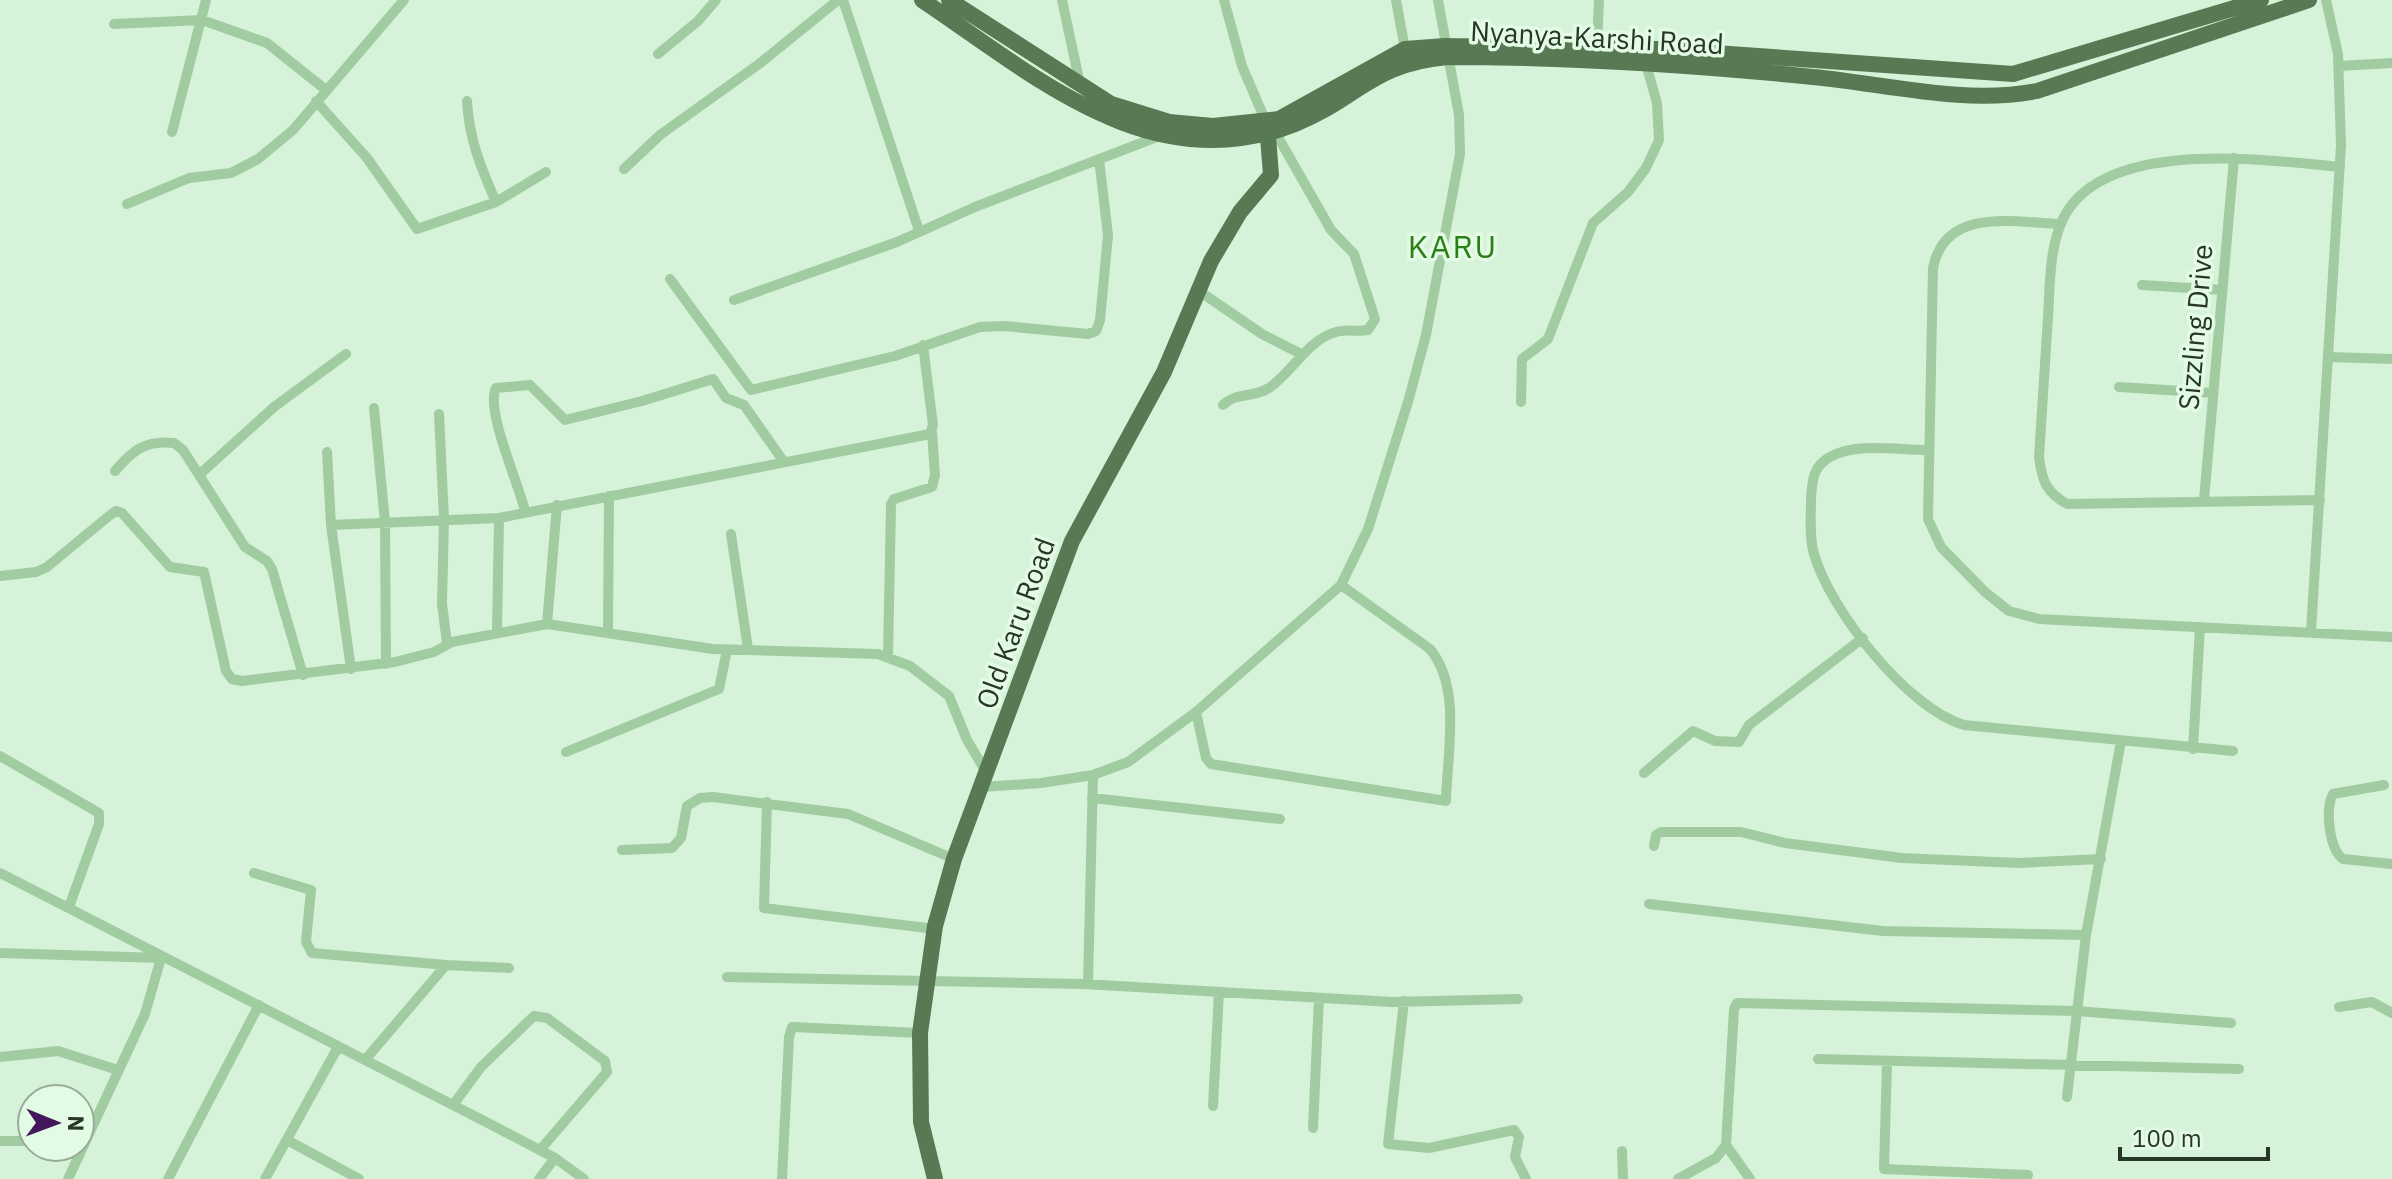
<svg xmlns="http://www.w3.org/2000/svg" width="2392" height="1179" viewBox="0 0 2392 1179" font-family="'IBM Plex Sans',sans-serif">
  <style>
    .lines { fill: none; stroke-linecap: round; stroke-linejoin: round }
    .street { stroke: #a1cca2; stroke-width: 10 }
    .primary { stroke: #587954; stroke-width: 16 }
    .labels { text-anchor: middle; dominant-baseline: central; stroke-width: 7; stroke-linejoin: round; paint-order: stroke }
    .street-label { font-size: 28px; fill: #273625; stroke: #e3fbe5 }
    .quarter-label { font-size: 32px; letter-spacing: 2px; fill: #2a8016; stroke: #e3fbe5 }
  </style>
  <rect width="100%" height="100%" fill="#d6f3d9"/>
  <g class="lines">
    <path class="street" d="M843,0L919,231
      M1062,0L1080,84
      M1224,0L1242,66L1266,122
      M1396,0L1405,49
      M114,24L202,20L267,43L326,90
      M1597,48L1599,0
      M658,54L698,21L716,0
      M2339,66L2392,63
      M316,101L367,158L417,229L496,202L546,172
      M467,101C469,139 481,168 496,202
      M172,132L206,0
      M624,169L660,135L759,64L838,0
      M127,204L189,178L231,173L258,159L293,130L404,0
      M2060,224C2013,222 1945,207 1933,268L1928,519L1941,547L1985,592L2009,611L2039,619L2392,637
      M670,279L751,390L895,356L980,327L1004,326L1088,334L1096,331L1100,320L1108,235L1099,159
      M2142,285L2222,290
      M1199,291L1262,334L1301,354
      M734,300L897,242L975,207L1162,135
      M2329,357L2392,359
      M2119,387L2213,393
      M1521,402L1522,359L1548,339L1593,223L1628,192L1646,168L1659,140L1657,103L1646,64
      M1223,405C1236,392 1254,398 1269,388C1293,372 1307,340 1336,332C1346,329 1357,332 1368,330L1375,319L1354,254L1331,230L1274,130
      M374,408L385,522L386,664
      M439,414L444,519L442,604L447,643
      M1927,450C1898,450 1855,442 1830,457C1813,466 1812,481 1811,499C1811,516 1809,537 1814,554C1830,610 1907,708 1964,725L2233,751
      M327,452L331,525L351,669
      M115,471C133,450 145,440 174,443L183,450L245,547L267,561L272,569L303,675
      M199,475L274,407L346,354
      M2204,500L2234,158
      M2320,500L2067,504C2046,492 2042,481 2039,457C2042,410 2045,364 2048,317C2050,287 2049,255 2060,226C2094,135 2267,160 2340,167
      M525,511C519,484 485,410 496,388L530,385L565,420L642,401L713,379L726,398L744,405L784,462
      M331,525L499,518L930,434L933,425L923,345
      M731,534L748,649
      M0,576L36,572L47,567L109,516L116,511L122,513L170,567L204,572L226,671L232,679L242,681L395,662L434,652L452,642L547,624L713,649L878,654L910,666L949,696L967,740L986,772
      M547,624L557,505
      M608,631L609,496
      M497,632L499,518
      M2311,632L2341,145L2338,54L2326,0
      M888,656L891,504L894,499L932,487L935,475L932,432
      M1196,712L1206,758L1211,764L1446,801C1447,753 1462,688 1430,649L1341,585
      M2193,749L2200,627
      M566,752L719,689L727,650
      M0,756L99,813V824L69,907
      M1644,773L1693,731L1715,741L1739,742L1749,725L1863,638
      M2384,785L2333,794C2325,809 2329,849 2343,859L2392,864
      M982,787L1041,783L1093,775L1128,762L1196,712L1341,585L1368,529L1408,402L1426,335L1460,154L1459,115L1438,0
      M1092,798L1280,819
      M767,802L764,908L935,929
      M1654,846L1656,835L1661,832H1741L1785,843L1902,858L2019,863L2101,859
      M622,850L672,848L681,838L687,806L700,798L713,797L848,814L954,859
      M0,873L488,1123L555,1158L584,1179
      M254,873L311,890L306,942L312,953L446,965
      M1649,904L1883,931L2086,935
      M0,953L161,958L145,1014L68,1179
      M727,977L1084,984L1392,1002L1518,999
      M1088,984L1093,775
      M1404,1001L1388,1144L1429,1148L1514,1130L1519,1137L1515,1157L1526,1179
      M2339,1007L2372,1002L2392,1013
      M0,1057L58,1051L118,1070
      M1818,1059L2239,1069
      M365,1060L446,965L509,968
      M1887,1063L1884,1169L2028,1175
      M2067,1097L2086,935L2121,741
      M453,1105L481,1067L534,1016L547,1018L605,1061L607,1072L540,1150
      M1213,1106L1219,992
      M1313,1128L1319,998
      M287,1140L359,1179
      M0,1141H32
      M1726,1145L1750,1179
      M1622,1151L1623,1179
      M168,1179L259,1005
      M265,1179L338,1047
      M539,1179L555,1158
      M782,1179L789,1037L792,1027L920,1033
      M1678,1179L1716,1158L1726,1145L1734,1009L1737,1003L2076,1011L2231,1023"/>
    <path class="primary" d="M922,0C1034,75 1151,181 1295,124C1357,99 1373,63 1448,57C1570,57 1692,65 1813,77C1887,84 1964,105 2037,91L2309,0
      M949,0L1111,104L1169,122L1213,126L1279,119L1405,49L1445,46L1658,49L2013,74L2261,0
      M935,1179L921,1122L920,1033L935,926L954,859L1072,541L1164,372L1211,261L1240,212L1271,175L1267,124"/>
  </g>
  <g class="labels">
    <g class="street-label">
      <text transform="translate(1597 37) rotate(3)">Nyanya-Karshi Road</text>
      <text transform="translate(2195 327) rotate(-85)">Sizzling Drive</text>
      <text transform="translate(1015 623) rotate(-70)">Old Karu Road</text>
    </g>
    <g class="quarter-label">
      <text x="1453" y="246">KARU</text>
    </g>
  </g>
  <g transform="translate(56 1123) rotate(91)"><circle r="38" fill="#e3fbe5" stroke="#98ac98" stroke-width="2"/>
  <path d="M0-6L14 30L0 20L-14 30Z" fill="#42175b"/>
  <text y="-12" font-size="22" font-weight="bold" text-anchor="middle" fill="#273625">N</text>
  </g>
  <path d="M2120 1147v12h148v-12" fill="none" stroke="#273625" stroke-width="4"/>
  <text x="2132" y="1147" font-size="24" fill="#273625" stroke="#e3fbe5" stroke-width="6" paint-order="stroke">100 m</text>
</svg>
